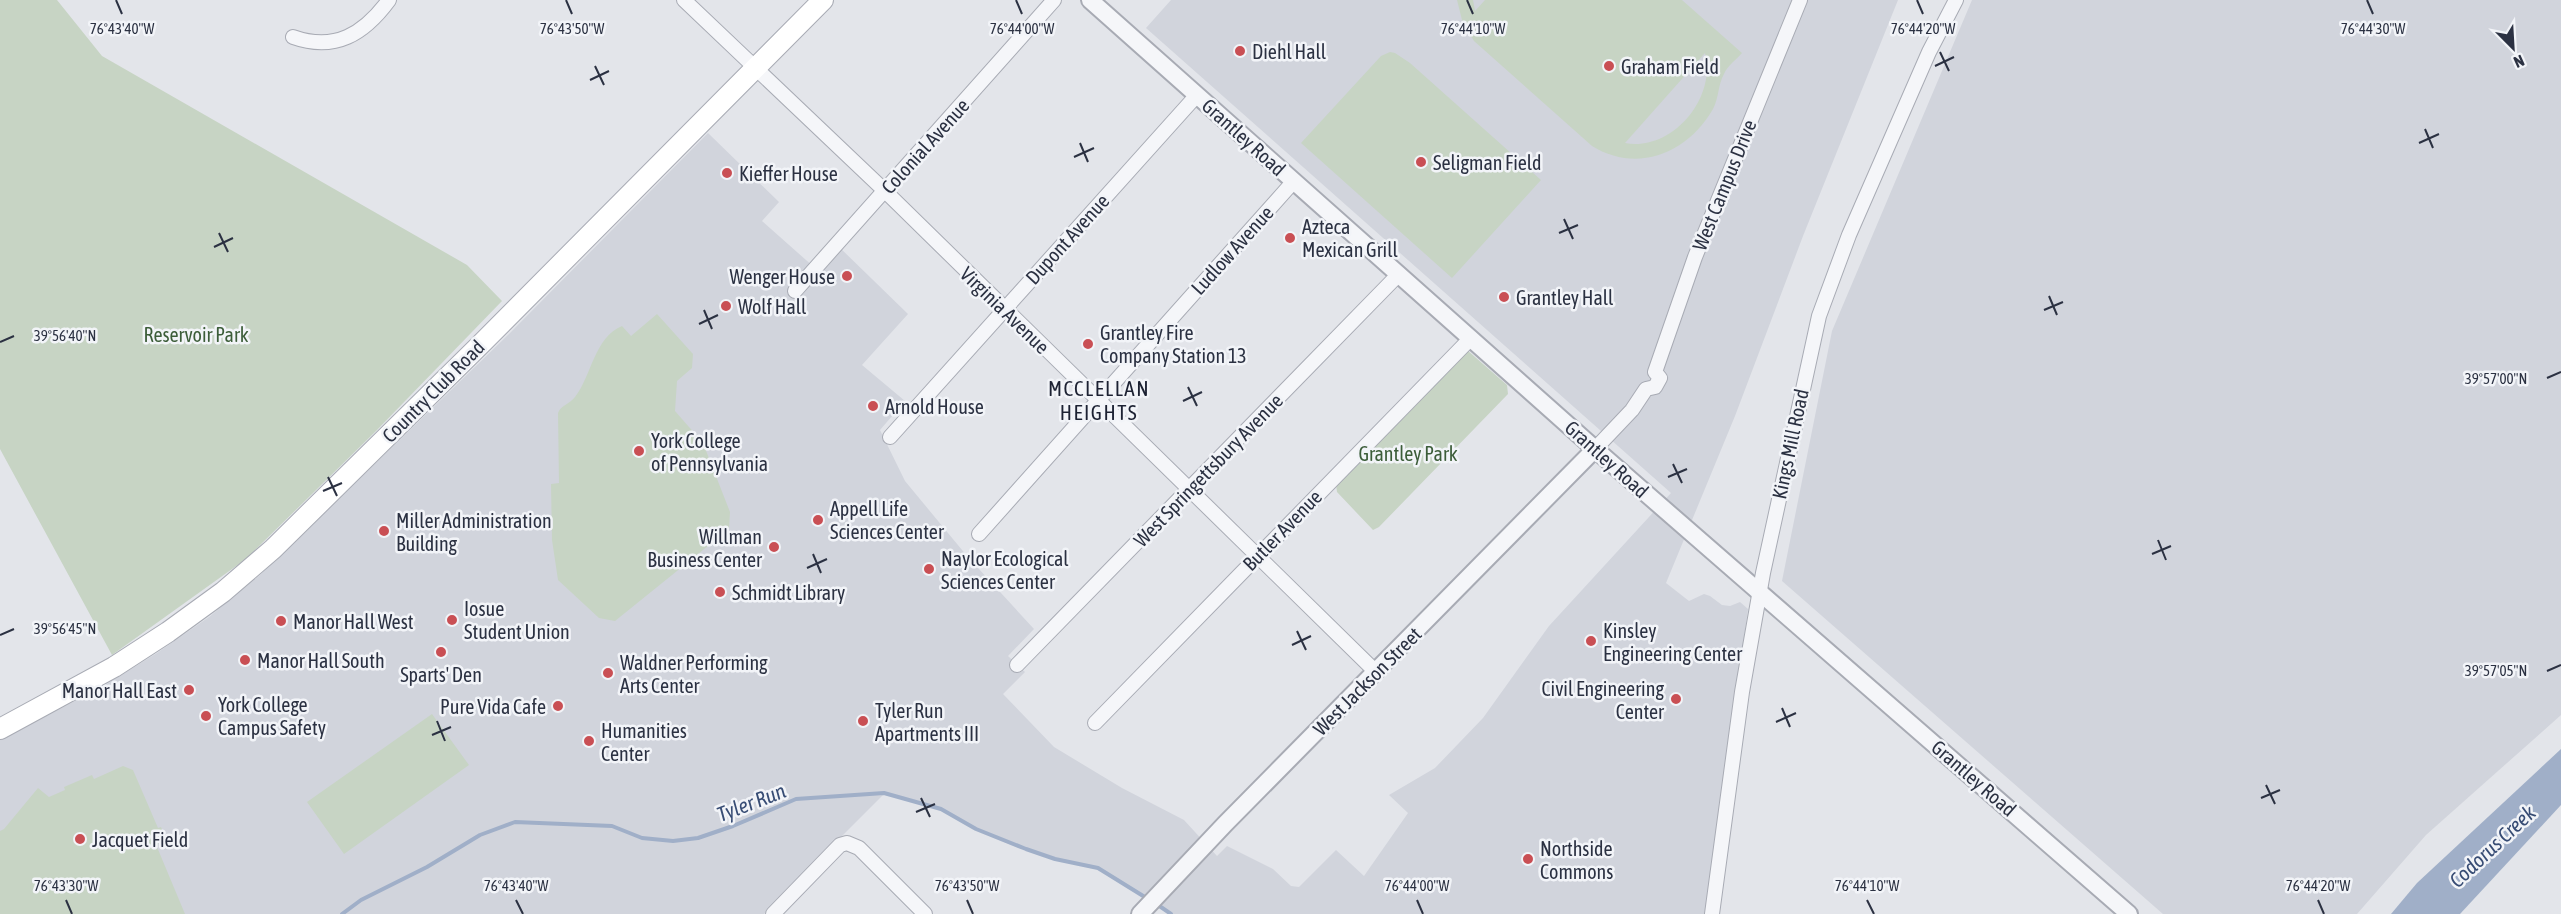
<svg xmlns="http://www.w3.org/2000/svg" width="2561" height="914" viewBox="0 0 2561 914" font-family="'Asap Condensed',sans-serif">
  <style>
    .built { fill: #d1d4dc }
    .green { fill: #c7d4c4; fill-rule: evenodd }
    .water { fill: #a0afc8 }
    .lines { fill: none; stroke-linecap: round; stroke-linejoin: round }
    .stream { stroke: #a0afc8; stroke-width: 4 }
    .minor-casing { stroke: #a8abb4; stroke-width: 16 }
    .tertiary-casing { stroke: #a8abb4; stroke-width: 20 }
    .secondary-casing { stroke: #a8abb4; stroke-width: 22 }
    .minor { stroke: #f5f6f9; stroke-width: 14 }
    .tertiary { stroke: #f5f6f9; stroke-width: 16 }
    .secondary { stroke: #fff; stroke-width: 20 }
    .ticks { fill: none; stroke: #2b3142; stroke-width: 2 }
    .poi-dot { fill: #c94f54; stroke: #f2f4f8; stroke-width: 2 }
    .labels { text-anchor: middle; dominant-baseline: central; stroke-width: 5; stroke-linejoin: round; paint-order: stroke }
    .poi-label { font-size: 20px; fill: #2b3142; stroke: #f2f4f8; text-anchor: start }
    .street-label { font-size: 20px; fill: #2b3142; stroke: #f2f4f8 }
    .park-label { font-size: 20px; fill: #3c5d39; stroke: #f2f4f8 }
    .neighbourhood-label { font-size: 21px; letter-spacing: 1.5px; fill: #1d2233; stroke: #f2f4f8 }
    .water-label { font-size: 21px; font-style: italic; fill: #374c74; stroke: #f2f4f8 }
    .ticks-label { font-size: 15px; text-anchor: middle; fill: #2b3142; stroke: #f2f4f8; stroke-width: 5; stroke-linejoin: round; paint-order: stroke }
  </style>
  <rect width="100%" height="100%" fill="#e3e5ea"/>
  <path class="built" d="M1171,0H1898L1803,236L1735,416L1666,583L1689,601L1704,594L1710,596L1722,605L1730,606L1740,602L1748,609L1706,914H1171L1098,868L1055,859L1026,849L976,829L941,809L884,794L764,914H0V740L102,687L157,653L209,617L260,575L509,334L708,133L779,202L762,221L815,268L836,244L908,314L862,365L905,401L880,430L905,481L967,556L1034,629L1008,656L1025,672L1003,694L1054,747L1122,788L1184,820L1217,856L1227,846L1273,869L1291,886L1299,887L1336,850L1364,876L1408,813L1389,795L1435,768L1483,718L1549,626L1671,493L1146,28Z
    M1972,0H2561V715L2426,835L2357,914H2163L1782,581L1832,331Z"/>
  <path class="green" d="M0,0H57L102,56L467,265L502,301L376,431L246,559L112,655L0,449Z
    M1457,0H1473L1475,11L1485,0H1682L1742,53C1737,59 1727,66 1724,74C1718,84 1719,98 1713,109C1688,153 1637,174 1592,146L1474,41L1463,24ZM1705,53C1717,98 1672,152 1625,143Z
    M1390,52L1395,53L1410,63L1541,180L1452,278L1301,143L1381,56Z
    M657,314L693,354L692,368L677,381L675,411L703,443L730,512L729,529L615,621L599,618L558,580L552,540L551,484L559,483L558,413C561,405 570,404 575,397C592,375 594,338 622,326L631,336Z
    M1467,350L1507,385L1508,394L1379,527L1373,530L1337,492L1336,484Z
    M432,714L469,765L344,854L307,802Z
    M123,766L133,770L158,828L161,827L163,832L157,847L185,914H0V831L4,829L38,788L49,797L65,790L64,787L92,775L94,779Z"/>
  <path class="water" d="M2561,749V805L2460,914H2391L2417,883Z"/>
  <g class="lines">
    <path class="stream" d="M1155,903L1171,914
      M342,914L361,900L427,867L480,835L515,822L612,826L642,838L673,841L698,838L733,826L796,799L884,793L941,809L976,829L1026,849L1055,859L1098,868L1148,899"/>
    <defs>
      <path id="minor" d="M684,0L885,191L1376,672
        M293,37C335,52 364,34 389,0
        M795,291L1054,0
        M890,437L1197,95
        M1595,449L1632,410L1646,389L1655,387L1660,378L1655,372L1695,257L1800,0
        M979,534L1294,181
        M1017,665L1399,274
        M1095,723L1471,338
        M773,914L840,845L847,843L859,848L925,914
        M1712,914L1742,692L1763,573L1819,316L1849,235L1929,52L1956,0"/>
      <path id="tertiary" d="M1090,0L1595,449L2129,914
        M1140,914L1225,824L1595,449"/>
      <path id="secondary" d="M0,729L114,667L168,632L223,592L273,549L484,341L823,0"/>
    </defs>
    <use href="#minor" class="minor-casing"/>
    <use href="#tertiary" class="tertiary-casing"/>
    <use href="#secondary" class="secondary-casing"/>
    <use href="#minor" class="minor"/>
    <use href="#tertiary" class="tertiary"/>
    <use href="#secondary" class="secondary"/>
  </g>
  <path class="ticks" d="M116,0L122,14M566,0L572,14M1016,0L1022,14M1467,0L1473,14M1917,0L1923,14M2367,0L2373,14M1940,52L1949,71M595,66L604,85M1935,66L1954,57M590,80L609,71M2425,129L2433,148M1080,143L1088,162M2419,143L2439,134M1074,157L1094,148M1564,219L1573,239M219,233L228,252M1559,233L1578,225M214,247L233,238M2049,296L2057,315M704,310L712,329M2044,310L2063,302M699,324L718,315M0,342L14,336M2547,378L2561,372M1188,387L1197,406M1183,401L1202,392M1673,464L1682,483M328,477L337,496M1668,477L1687,469M323,491L342,483M2158,540L2166,560M813,554L821,573M2152,554L2171,546M807,568L827,559M1297,631L1306,650M0,635L14,629M1292,645L1311,636M2547,671L2561,665M1782,708L1790,727M437,721L445,741M1776,722L1796,713M432,735L451,727M2266,785L2275,804M921,798L930,817M2261,798L2280,790M916,812L935,804M66,900L72,914M516,900L523,914M967,900L973,914M1417,900L1423,914M1867,900L1874,914M2318,900L2324,914"/>
  <g class="poi-dot">
    <circle cx="1240" cy="51" r="6"/>
    <circle cx="1609" cy="66" r="6"/>
    <circle cx="1421" cy="162" r="6"/>
    <circle cx="727" cy="173" r="6"/>
    <circle cx="1290" cy="238" r="6"/>
    <circle cx="847" cy="276" r="6"/>
    <circle cx="1504" cy="297" r="6"/>
    <circle cx="726" cy="306" r="6"/>
    <circle cx="1088" cy="344" r="6"/>
    <circle cx="873" cy="406" r="6"/>
    <circle cx="639" cy="451" r="6"/>
    <circle cx="818" cy="520" r="6"/>
    <circle cx="384" cy="531" r="6"/>
    <circle cx="774" cy="547" r="6"/>
    <circle cx="929" cy="569" r="6"/>
    <circle cx="720" cy="592" r="6"/>
    <circle cx="452" cy="620" r="6"/>
    <circle cx="281" cy="621" r="6"/>
    <circle cx="1591" cy="641" r="6"/>
    <circle cx="441" cy="652" r="6"/>
    <circle cx="245" cy="660" r="6"/>
    <circle cx="608" cy="673" r="6"/>
    <circle cx="189" cy="690" r="6"/>
    <circle cx="1676" cy="699" r="6"/>
    <circle cx="558" cy="706" r="6"/>
    <circle cx="206" cy="716" r="6"/>
    <circle cx="863" cy="721" r="6"/>
    <circle cx="589" cy="741" r="6"/>
    <circle cx="80" cy="839" r="6"/>
    <circle cx="1528" cy="859" r="6"/>
  </g>
  <g class="labels">
    <g class="poi-label">
      <text x="1252" y="51">Diehl Hall</text>
      <text x="1621" y="66">Graham Field</text>
      <text x="1433" y="162">Seligman Field</text>
      <text x="739" y="173">Kieffer House</text>
      <text x="1302" y="226">Azteca<tspan x="1302" dy="23">Mexican Grill</tspan></text>
      <text x="835" y="276" text-anchor="end">Wenger House</text>
      <text x="1516" y="297">Grantley Hall</text>
      <text x="738" y="306">Wolf Hall</text>
      <text x="1100" y="332">Grantley Fire<tspan x="1100" dy="23">Company Station 13</tspan></text>
      <text x="885" y="406">Arnold House</text>
      <text x="651" y="440">York College<tspan x="651" dy="23">of Pennsylvania</tspan></text>
      <text x="830" y="508">Appell Life<tspan x="830" dy="23">Sciences Center</tspan></text>
      <text x="396" y="520">Miller Administration<tspan x="396" dy="23">Building</tspan></text>
      <text x="762" y="536" text-anchor="end">Willman<tspan x="762" dy="23">Business Center</tspan></text>
      <text x="941" y="558">Naylor Ecological<tspan x="941" dy="23">Sciences Center</tspan></text>
      <text x="732" y="592">Schmidt Library</text>
      <text x="464" y="608">Iosue<tspan x="464" dy="23">Student Union</tspan></text>
      <text x="293" y="621">Manor Hall West</text>
      <text x="1603" y="630">Kinsley<tspan x="1603" dy="23">Engineering Center</tspan></text>
      <text x="257" y="660">Manor Hall South</text>
      <text x="620" y="662">Waldner Performing<tspan x="620" dy="23">Arts Center</tspan></text>
      <text x="441" y="674" text-anchor="middle">Sparts' Den</text>
      <text x="1664" y="688" text-anchor="end">Civil Engineering<tspan x="1664" dy="23">Center</tspan></text>
      <text x="177" y="690" text-anchor="end">Manor Hall East</text>
      <text x="218" y="704">York College<tspan x="218" dy="23">Campus Safety</tspan></text>
      <text x="546" y="706" text-anchor="end">Pure Vida Cafe</text>
      <text x="875" y="710">Tyler Run<tspan x="875" dy="23">Apartments III</tspan></text>
      <text x="601" y="730">Humanities<tspan x="601" dy="23">Center</tspan></text>
      <text x="92" y="839">Jacquet Field</text>
      <text x="1540" y="848">Northside<tspan x="1540" dy="23">Commons</tspan></text>
    </g>
    <g class="street-label">
      <text transform="translate(1244 137) rotate(42)">Grantley Road</text>
      <text transform="translate(925 146) rotate(-48)">Colonial Avenue</text>
      <text transform="translate(1724 185) rotate(-68)">West Campus Drive</text>
      <text transform="translate(1067 239) rotate(-48)">Dupont Avenue</text>
      <text transform="translate(1232 250) rotate(-48)">Ludlow Avenue</text>
      <text transform="translate(1005 310) rotate(44)">Virginia Avenue</text>
      <text transform="translate(433 391) rotate(-45)">Country Club Road</text>
      <text transform="translate(1790 444) rotate(-78)">Kings Mill Road</text>
      <text transform="translate(1607 459) rotate(42)">Grantley Road</text>
      <text transform="translate(1208 470) rotate(-46)">West Springettsbury Avenue</text>
      <text transform="translate(1282 530) rotate(-46)">Butler Avenue</text>
      <text transform="translate(1367 681) rotate(-45)">West Jackson Street</text>
      <text transform="translate(1974 778) rotate(41)">Grantley Road</text>
    </g>
    <g class="park-label">
      <text x="196" y="334">Reservoir Park</text>
      <text x="1408" y="453">Grantley Park</text>
    </g>
    <g class="neighbourhood-label">
      <text x="1099" y="388">MCCLELLAN<tspan x="1099" dy="24">HEIGHTS</tspan></text>
    </g>
    <g class="water-label">
      <text transform="translate(751 802) rotate(-21)">Tyler Run</text>
      <text transform="translate(2492 846) rotate(-43)">Codorus Creek</text>
    </g>
  </g>
  <g class="ticks-label">
    <text x="122" y="34">76°43'40"W</text>
    <text x="572" y="34">76°43'50"W</text>
    <text x="1022" y="34">76°44'00"W</text>
    <text x="1473" y="34">76°44'10"W</text>
    <text x="1923" y="34">76°44'20"W</text>
    <text x="2373" y="34">76°44'30"W</text>
    <text x="65" y="341">39°56'40"N</text>
    <text x="2496" y="384">39°57'00"N</text>
    <text x="65" y="634">39°56'45"N</text>
    <text x="2496" y="676">39°57'05"N</text>
    <text x="66" y="891">76°43'30"W</text>
    <text x="516" y="891">76°43'40"W</text>
    <text x="967" y="891">76°43'50"W</text>
    <text x="1417" y="891">76°44'00"W</text>
    <text x="1867" y="891">76°44'10"W</text>
    <text x="2318" y="891">76°44'20"W</text>
  </g>
  <g transform="translate(2513 48) rotate(156)" stroke="#f2f4f8" stroke-width="4.5" paint-order="stroke">
  <path d="M0-4.5L10 22L0 15L-10 22Z" fill="#2b3142"/>
  <text y="-9" font-size="16" font-weight="bold" text-anchor="middle" fill="#2b3142">N</text>
  </g>
</svg>
